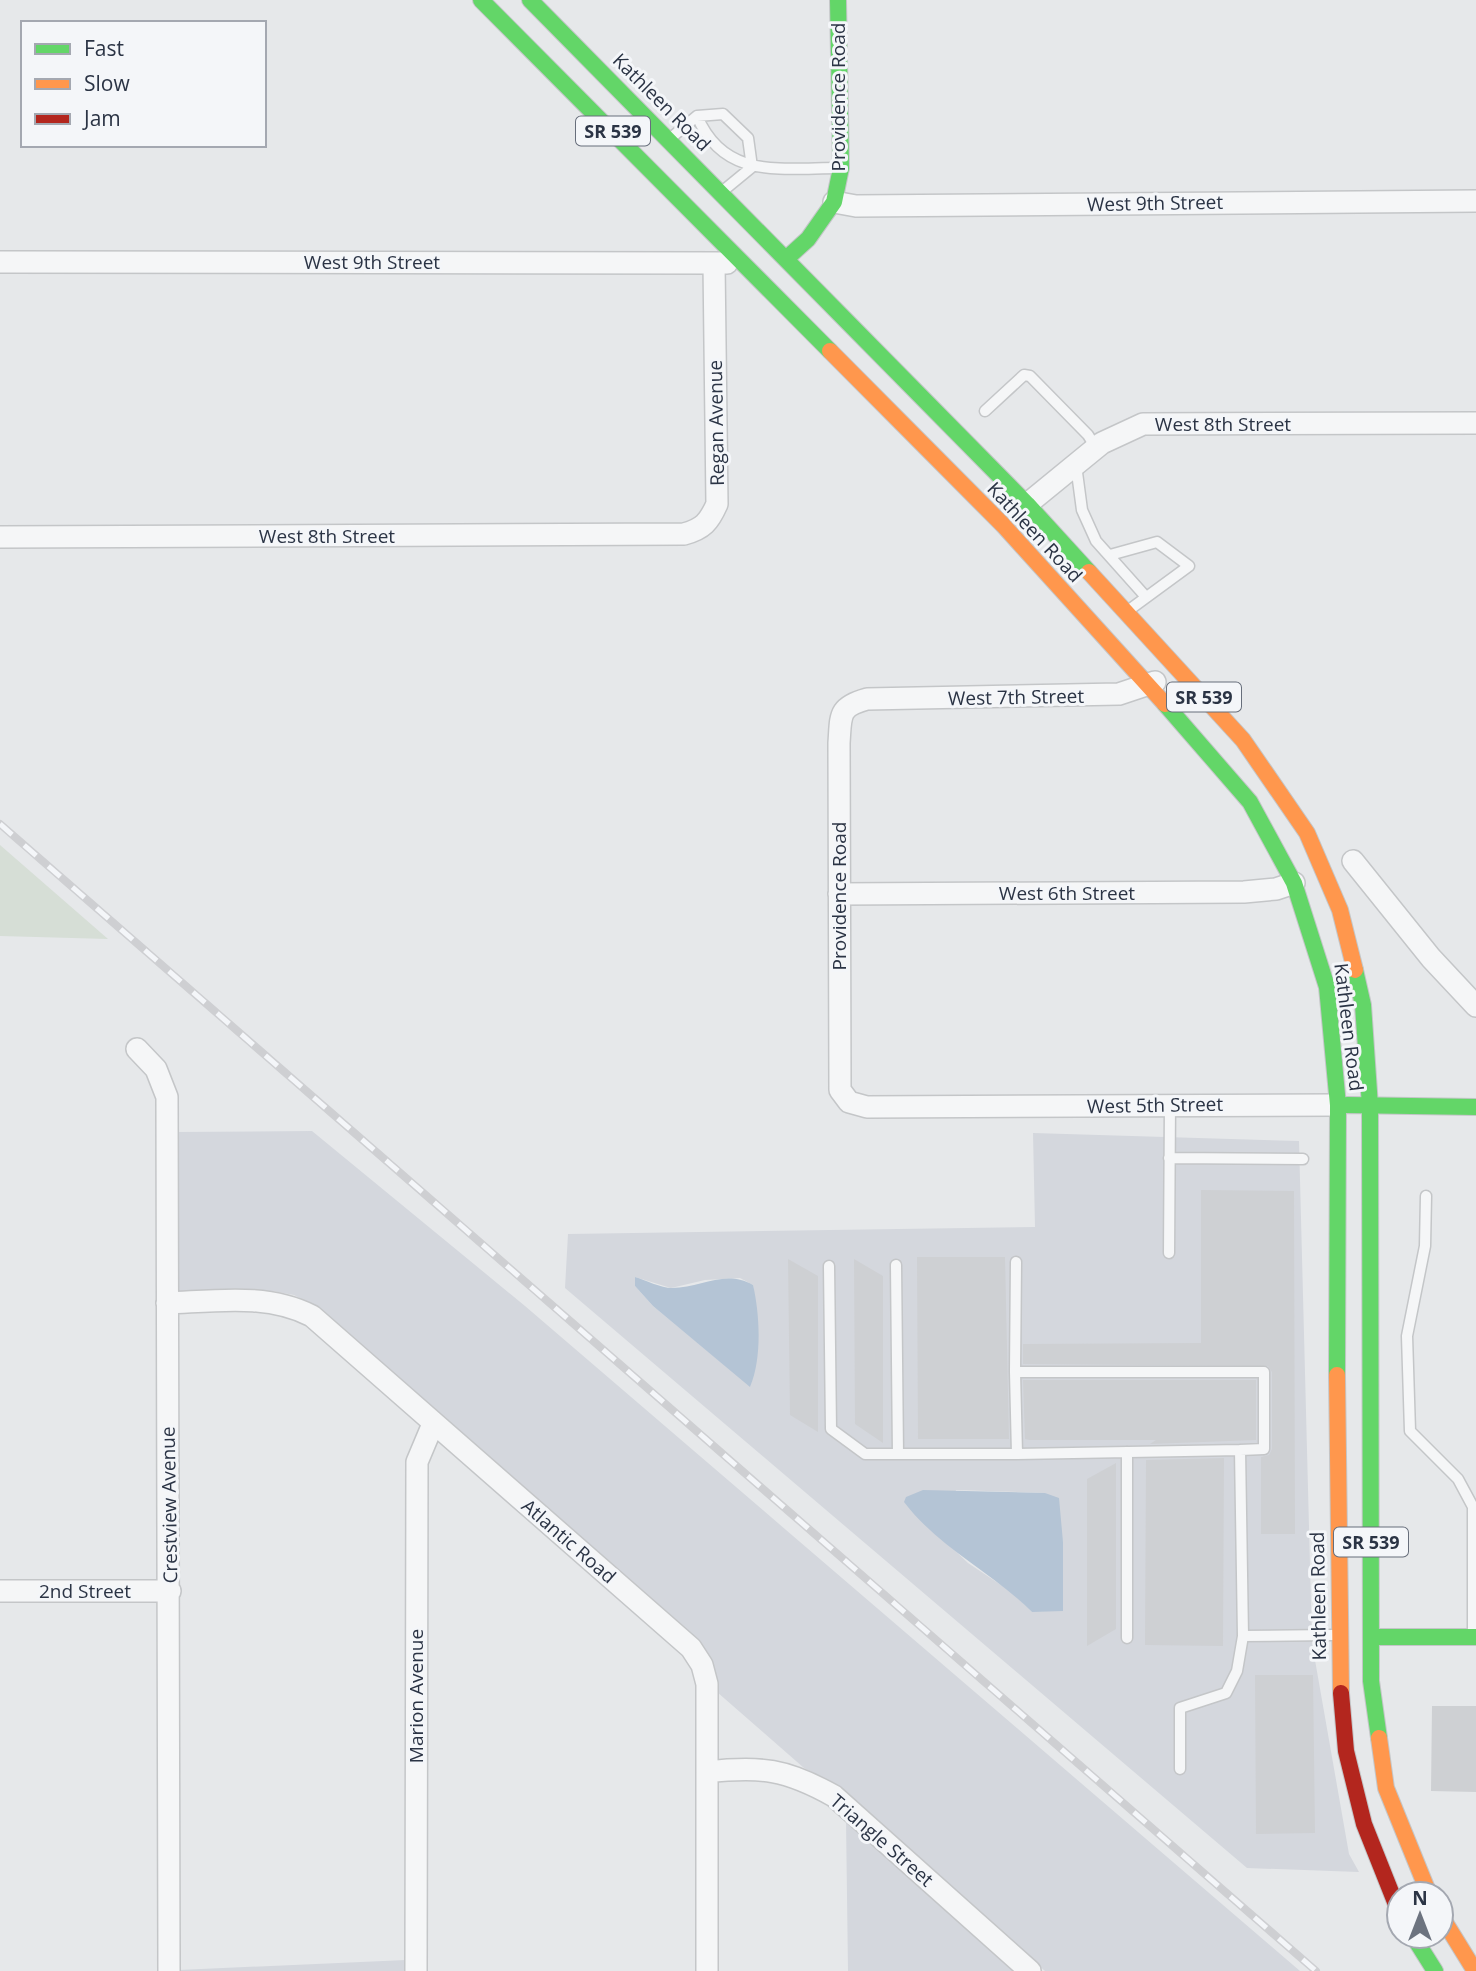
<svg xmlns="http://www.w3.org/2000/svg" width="1476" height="1971" viewBox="0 0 1476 1971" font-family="'Open Sans',sans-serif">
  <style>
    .built { fill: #d4d7dd; fill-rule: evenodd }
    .green { fill: #d6ded6 }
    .water { fill: #b4c4d5 }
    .building { fill: #ced0d3 }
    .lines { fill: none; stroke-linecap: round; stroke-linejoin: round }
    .lane-casing { stroke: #c4c6c8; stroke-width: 13 }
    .street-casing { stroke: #c4c6c8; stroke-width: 24 }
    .fast-casing { stroke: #c4c6c8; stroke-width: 18 }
    .slow-casing { stroke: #c4c6c8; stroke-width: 18 }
    .jam-casing { stroke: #c4c6c8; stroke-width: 18 }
    .lane { stroke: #f5f6f7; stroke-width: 10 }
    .street { stroke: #f5f6f7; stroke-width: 21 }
    .fast { stroke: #63d668; stroke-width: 16 }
    .slow { stroke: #ff974d; stroke-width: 16 }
    .jam { stroke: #b3261e; stroke-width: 16 }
    .rail-casing { stroke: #cecfd2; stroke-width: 8 }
    .rail { stroke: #f4f6f9; stroke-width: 5; stroke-dasharray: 16; stroke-linecap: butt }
    .labels { text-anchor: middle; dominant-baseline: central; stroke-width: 6; stroke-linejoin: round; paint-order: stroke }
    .shield { fill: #f4f6f9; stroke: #676e7b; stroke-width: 2 }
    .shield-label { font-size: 18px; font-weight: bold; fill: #2b3445 }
    .street-label { font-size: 19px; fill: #2b3445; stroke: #f4f6f9 }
  </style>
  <rect width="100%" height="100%" fill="#e6e8ea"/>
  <path class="built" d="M312,1131L525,1306L1300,1971H1045L839,1788L804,1768L717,1692L716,1681L445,1419L318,1308L294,1295L273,1291L177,1292L176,1132Z
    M1033,1133L1299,1141L1312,1643L1349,1854L1359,1872L1247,1868L565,1288L568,1234L1035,1227ZM635,1277L671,1288L705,1280L740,1278L753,1285L757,1353L750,1386L653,1306L635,1286ZM956,1490L1045,1493L1063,1542L1032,1612L1013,1593L968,1563L945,1541Z
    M846,1820L948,1912L1015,1971H848Z
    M406,1960V1971H179V1970Z"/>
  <path class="green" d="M0,845L108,939L0,936Z"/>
  <path class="water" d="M635,1277C645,1280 661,1288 672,1288C701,1288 725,1269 753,1285C760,1315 762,1359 750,1387L653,1306L635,1286Z
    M923,1490L1045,1493L1059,1498L1063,1542V1611L1032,1612C993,1573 938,1547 904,1502L906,1497Z"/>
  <path class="building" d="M1201,1190L1294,1191L1295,1534H1261V1457L1269,1455L1272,1449V1372L1268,1366L1023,1364V1344L1201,1343Z
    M917,1257H1005L1009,1439H918Z
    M788,1259L818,1276V1432L790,1415Z
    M854,1259L883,1276V1443L855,1424Z
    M1023,1380H1256V1440L1150,1444L1156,1440H1030L1025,1439Z
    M1224,1458L1223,1646L1145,1645L1146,1460Z
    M1116,1463V1629L1087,1646V1479Z
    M1255,1675H1313L1315,1833L1256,1834Z
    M1432,1706H1476V1792L1431,1791Z"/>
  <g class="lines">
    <defs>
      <path id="lane" d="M697,116C724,180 781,168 839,168
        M672,137L697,116L723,114L748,138L752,167
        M724,190L752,167
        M985,411L1024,375L1030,376L1088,435L1096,448
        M1076,465L1082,510L1096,541L1146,597
        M1110,555L1157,542L1189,566L1129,610
        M1169,1158L1303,1159
        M1426,1196L1425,1246L1407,1336L1410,1431L1458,1479L1473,1507V1634
        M1169,1253L1170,1104
        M896,1265L898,1454
        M829,1266L831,1429L865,1454H1017
        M1015,1372L1016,1262
        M1240,1450L1017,1454L1015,1372H1264V1449L1240,1450L1243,1636
        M1127,1452V1638
        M1180,1769V1708L1226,1693L1237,1671L1243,1636L1333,1635"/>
      <path id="street" d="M834,202L856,206L1476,201
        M0,262L727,263
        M1020,510L1102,443L1143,424L1476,423
        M0,537L684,534C703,529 709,522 717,504L714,263
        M1155,682L1119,694L867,699C838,707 841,715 839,743L840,1090L849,1102L867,1107L1338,1105
        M1353,861L1431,958L1476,1006
        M839,894L1244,892L1276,889L1294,883
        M137,1049L156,1069L167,1097L169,1971
        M167,1303C216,1301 268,1293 312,1316L691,1648L702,1665L707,1684V1971
        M0,1591H170
        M707,1772C761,1766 786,1769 834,1796L1030,1971
        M416,1971L417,1462L433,1424"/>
      <path id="fast" d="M481,0L830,351
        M530,0L1027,504L1089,572
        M786,259L808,239L834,202L841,168L838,0
        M1165,704L1250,802L1294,883L1327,987L1338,1105L1337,1375
        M1355,970L1363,1005L1370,1106L1371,1681L1379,1738
        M1347,1105L1476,1107
        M1372,1637H1476
        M1413,1936L1435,1971"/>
      <path id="slow" d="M830,351L1003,525L1165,704
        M1089,572L1243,740L1307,833L1340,910L1355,970
        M1337,1375L1341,1693
        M1379,1738L1386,1788L1429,1894
        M1441,1916L1475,1971"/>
      <path id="jam" d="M1341,1693L1346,1751L1364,1824L1399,1912"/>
    </defs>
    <use href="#lane" class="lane-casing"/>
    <use href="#street" class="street-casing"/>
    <use href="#fast" class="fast-casing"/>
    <use href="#slow" class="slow-casing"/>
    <use href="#jam" class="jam-casing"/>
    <use href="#lane" class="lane"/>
    <use href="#street" class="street"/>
    <use href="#fast" class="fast"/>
    <use href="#slow" class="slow"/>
    <use href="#jam" class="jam"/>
    <defs>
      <path id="rail" d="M0,824L1316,1971"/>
    </defs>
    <use href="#rail" class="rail-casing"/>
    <use href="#rail" class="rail"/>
  </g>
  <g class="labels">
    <g class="shield">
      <rect x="576" y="116.5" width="74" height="29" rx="5"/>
      <rect x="1167" y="682.5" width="74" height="29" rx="5"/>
      <rect x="1334" y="1527.5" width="74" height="29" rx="5"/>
    </g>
    <g class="shield-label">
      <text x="613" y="131">SR 539</text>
      <text x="1204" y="697">SR 539</text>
      <text x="1371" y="1542">SR 539</text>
    </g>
    <g class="street-label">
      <text transform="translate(838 97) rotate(-90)">Providence Road</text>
      <text transform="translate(662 102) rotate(45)">Kathleen Road</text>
      <text transform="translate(1155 203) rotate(-1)">West 9th Street</text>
      <text x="372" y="262">West 9th Street</text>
      <text transform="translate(716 423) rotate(-91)">Regan Avenue</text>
      <text x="1223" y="424">West 8th Street</text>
      <text transform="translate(1035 532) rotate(47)">Kathleen Road</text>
      <text x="327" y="536">West 8th Street</text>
      <text transform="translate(1016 697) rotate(-1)">West 7th Street</text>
      <text x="1067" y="893">West 6th Street</text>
      <text transform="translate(839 896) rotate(-90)">Providence Road</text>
      <text transform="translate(1349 1027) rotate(83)">Kathleen Road</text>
      <text transform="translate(1155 1105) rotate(-1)">West 5th Street</text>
      <text transform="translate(169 1505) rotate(-91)">Crestview Avenue</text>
      <text transform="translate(569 1541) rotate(41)">Atlantic Road</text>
      <text x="85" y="1591">2nd Street</text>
      <text transform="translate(1318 1596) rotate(-91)">Kathleen Road</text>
      <text transform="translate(416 1696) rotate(-90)">Marion Avenue</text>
      <text transform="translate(882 1840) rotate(41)">Triangle Street</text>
    </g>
  </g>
  <rect x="21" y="21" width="245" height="126" fill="#f4f6f9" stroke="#a4a8b1" stroke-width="2"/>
  <rect x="35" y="44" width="35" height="10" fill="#63d668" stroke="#a4a8b1" stroke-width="2"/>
  <text x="84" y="56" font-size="21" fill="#2b3445">Fast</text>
  <rect x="35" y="79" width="35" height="10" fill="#ff974d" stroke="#a4a8b1" stroke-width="2"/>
  <text x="84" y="91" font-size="21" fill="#2b3445">Slow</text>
  <rect x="35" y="114" width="35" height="10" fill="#b3261e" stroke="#a4a8b1" stroke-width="2"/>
  <text x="84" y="126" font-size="21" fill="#2b3445">Jam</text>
  <g transform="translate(1420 1915)"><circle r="33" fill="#f4f6f9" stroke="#a4a8b1" stroke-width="2"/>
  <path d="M0-5L12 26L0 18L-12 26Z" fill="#6c737f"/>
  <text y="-10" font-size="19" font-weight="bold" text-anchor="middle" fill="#2b3445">N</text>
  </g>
</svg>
